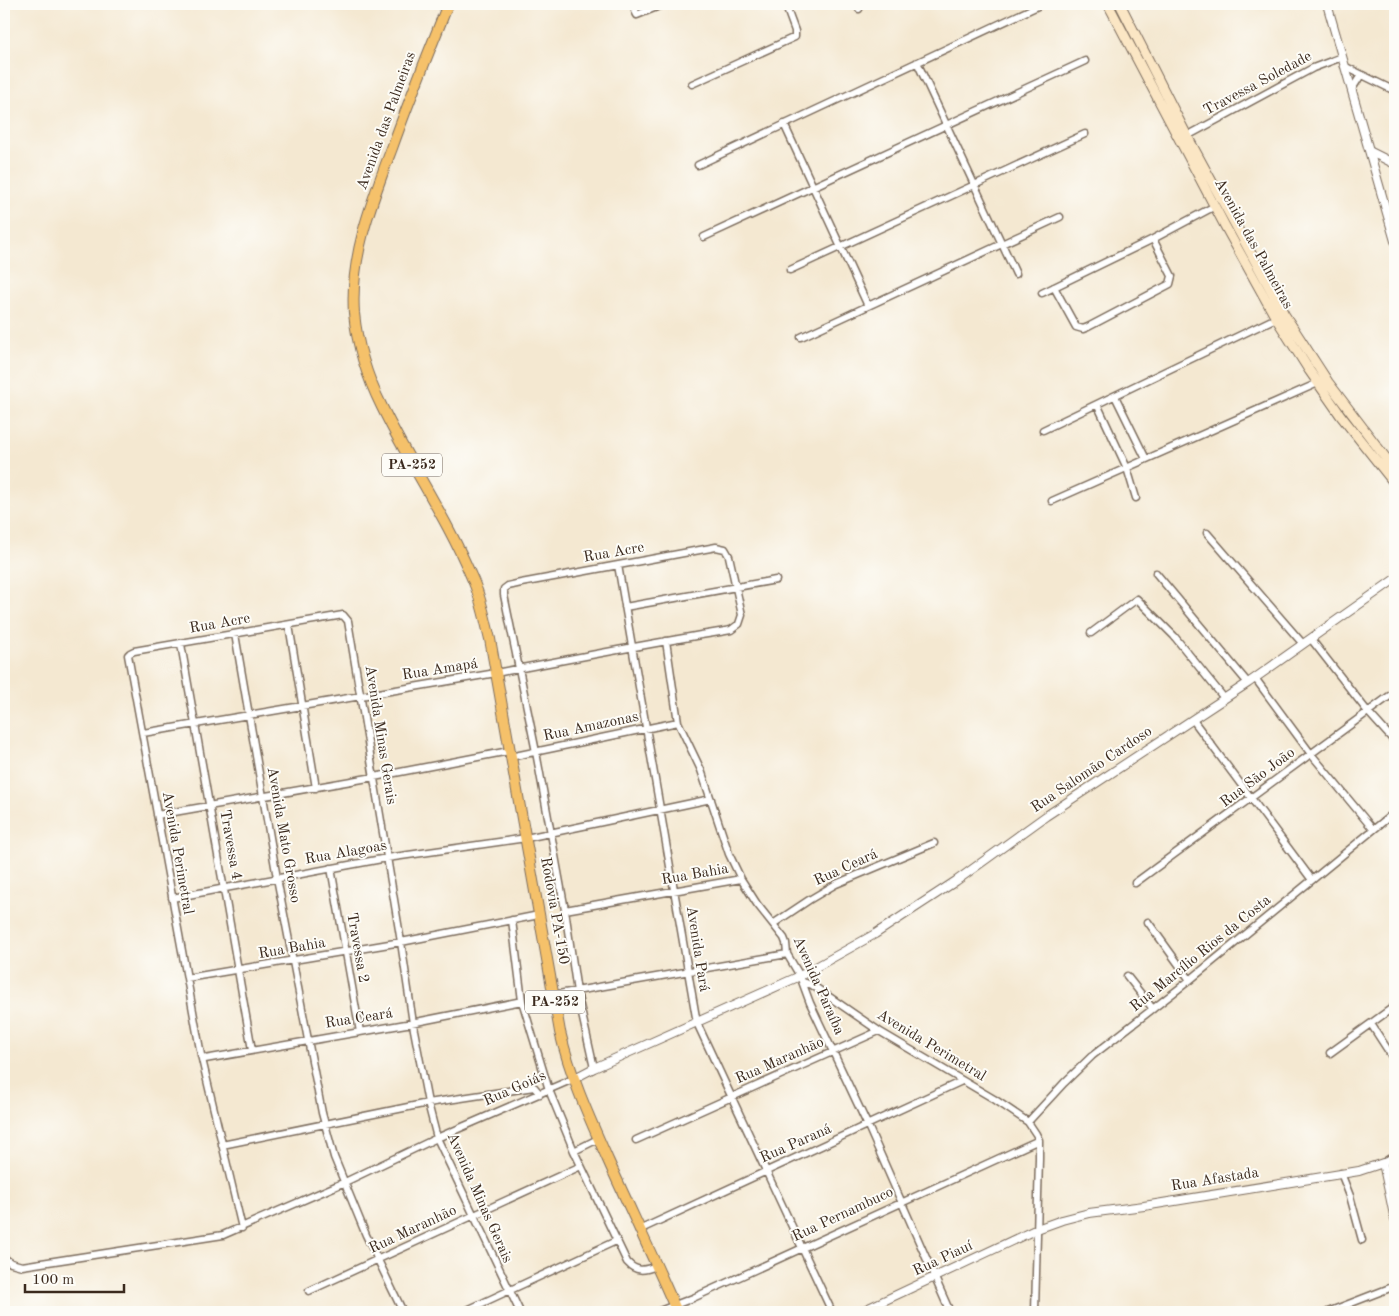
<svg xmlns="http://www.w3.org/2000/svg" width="1399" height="1316" viewBox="0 0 1399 1316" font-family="'Old Standard TT',serif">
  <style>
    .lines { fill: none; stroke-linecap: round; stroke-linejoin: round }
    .minor-casing { stroke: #7c6c5d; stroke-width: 9 }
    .tertiary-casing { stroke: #7c6c5d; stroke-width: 10 }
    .secondary-casing { stroke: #7c6c5d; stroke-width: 11 }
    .trunk-casing { stroke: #7c6c5d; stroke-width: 12 }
    .minor { stroke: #fff; stroke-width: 6 }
    .tertiary { stroke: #fff; stroke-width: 8 }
    .secondary { stroke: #fbe6c4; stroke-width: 9 }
    .trunk { stroke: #f5c16b; stroke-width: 10 }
    .labels { text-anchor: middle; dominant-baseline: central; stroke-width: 4; stroke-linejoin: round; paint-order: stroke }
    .shield { fill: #fdfcf7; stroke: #75695f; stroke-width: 1 }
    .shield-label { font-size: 14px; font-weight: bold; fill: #3b2a1e }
    .street-label { font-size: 15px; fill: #3b2a1e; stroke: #fdfcf7 }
  </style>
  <rect width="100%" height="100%" fill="#fdfcf7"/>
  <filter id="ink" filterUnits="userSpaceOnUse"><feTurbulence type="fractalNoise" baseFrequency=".02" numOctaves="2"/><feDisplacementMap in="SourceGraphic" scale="10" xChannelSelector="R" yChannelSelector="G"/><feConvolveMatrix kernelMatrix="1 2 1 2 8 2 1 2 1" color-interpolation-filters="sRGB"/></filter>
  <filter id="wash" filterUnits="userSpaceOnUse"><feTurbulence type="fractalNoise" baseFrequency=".0096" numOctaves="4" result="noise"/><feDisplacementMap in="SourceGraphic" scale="20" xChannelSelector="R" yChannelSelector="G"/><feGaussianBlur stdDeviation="1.12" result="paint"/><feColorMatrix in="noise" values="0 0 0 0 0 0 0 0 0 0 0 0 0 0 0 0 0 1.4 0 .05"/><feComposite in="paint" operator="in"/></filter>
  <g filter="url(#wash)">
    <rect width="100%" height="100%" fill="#f4e8d1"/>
  </g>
  <g filter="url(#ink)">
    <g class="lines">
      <defs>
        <path id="minor" d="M637,4L635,11L637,15L664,4
          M857,4L859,9
          M917,62L1016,274
          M1344,66L1395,91
          M692,84L795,37V31L785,4
          M1352,89L1361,75
          M784,124L868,306
          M1187,136L1313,68L1342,57
          M698,165L1042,4
          M704,237L1085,61
          M790,270L1085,134
          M1054,287L1076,327L1083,329L1088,327L1170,284L1172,276L1153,239
          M1042,293L1153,239L1215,206
          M801,337L1060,217
          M1115,396L1146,459
          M1097,404L1127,468L1136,498
          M1043,430L1276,318
          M1052,501L1318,383
          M1207,533L1303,644
          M618,565L697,1023L832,1312
          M1156,573L1248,683
          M625,607L776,580
          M289,625L316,788
          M1091,633L1137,599L1174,636L1224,698
          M235,634L277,878L322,1113L334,1157L366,1235L403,1312
          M1311,639L1368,712L1395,742
          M666,641L678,722L701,770L729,854L741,879L757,904L784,938L786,943L787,954L800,976L810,1003L868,1126L950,1312
          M181,644L252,1050
          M1255,678L1311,754L1373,829
          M1193,720L1312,880
          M143,733L496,673C574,658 652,643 731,630L739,624L742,615L729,556L725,549L716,547L521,583L508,586L504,589V595L536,752L565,910L577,992L594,1068
          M510,757L678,722
          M157,815L374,777L509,751
          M331,868L360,1032
          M1135,883L1395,692
          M172,898L387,858L526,838L711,799
          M565,910L741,879
          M512,920L522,1001L549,1090L574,1151L627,1262C636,1272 644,1271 656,1266
          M1148,922L1190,980
          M773,924L809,900L836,884L934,843
          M1127,976L1153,1009
          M187,978L401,942L539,915
          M803,982L812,985L879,1031L994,1099L1028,1122L1036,1134L1039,1140V1158L1035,1312
          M553,995L787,954
          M1371,1024L1395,1061
          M1330,1053L1395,1006
          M201,1055L205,1059L406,1024L522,1001
          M1028,1122L1064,1083L1092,1056L1190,980L1395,812
          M636,1140L879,1031
          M222,1145L428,1103L534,1087L540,1094
          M574,1151L598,1139
          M1383,1163L1395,1155
          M1341,1173L1350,1196L1362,1240
          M242,1228L201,1055L128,655L130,653L134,651L343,615L348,621L401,942L414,1030L428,1103L437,1138L520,1312
          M639,1230L962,1081
          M4,1258L11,1263L22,1266L223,1235L345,1182L437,1138L573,1079
          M309,1291L581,1166
          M463,1312L616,1241
          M657,1312L693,1298L1039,1140
          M1328,1312L1395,1286"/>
        <path id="tertiary" d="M1327,4L1395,241
          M1371,152L1395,164
          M573,1079L594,1068L800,976L875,934L956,881L1046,816L1248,683L1395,579
          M860,1312L1037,1229L1062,1220L1089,1213L1144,1206L1359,1171L1383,1163L1395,1220"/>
        <path id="secondary" d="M1108,4L1225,226L1276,318L1309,370L1341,416L1395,484
          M1120,4L1187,136L1284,314L1328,382L1395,470"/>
        <path id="trunk" d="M448,4C429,52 409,100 392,148C372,201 350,256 354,313C357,345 368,379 382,407C410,465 447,518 472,578C481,597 485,619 490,639L560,1032C571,1078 589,1117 608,1160C631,1211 655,1261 677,1312"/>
      </defs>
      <use href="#minor" class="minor-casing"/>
      <use href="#tertiary" class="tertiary-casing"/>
      <use href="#secondary" class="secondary-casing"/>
      <use href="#trunk" class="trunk-casing"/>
      <use href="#minor" class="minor"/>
      <use href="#tertiary" class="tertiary"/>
      <use href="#secondary" class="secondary"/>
      <use href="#trunk" class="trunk"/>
    </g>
  </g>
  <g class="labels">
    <g class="shield">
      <rect x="382" y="453.5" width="60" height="23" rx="4"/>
      <rect x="525" y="990.5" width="60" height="23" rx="4"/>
    </g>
    <g class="shield-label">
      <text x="412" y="465">PA-252</text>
      <text x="555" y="1002">PA-252</text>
    </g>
    <g class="street-label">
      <text transform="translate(1258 84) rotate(-28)">Travessa Soledade</text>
      <text transform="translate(387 121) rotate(-70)">Avenida das Palmeiras</text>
      <text transform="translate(1253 244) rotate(61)">Avenida das Palmeiras</text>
      <text transform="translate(614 553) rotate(-10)">Rua Acre</text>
      <text transform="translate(220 624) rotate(-10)">Rua Acre</text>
      <text transform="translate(440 670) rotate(-9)">Rua Amapá</text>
      <text transform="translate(591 727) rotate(-12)">Rua Amazonas</text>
      <text transform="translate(380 735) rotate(81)">Avenida Minas Gerais</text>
      <text transform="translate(1092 770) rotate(-34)">Rua Salomão Cardoso</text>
      <text transform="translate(1258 778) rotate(-37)">Rua São João</text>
      <text transform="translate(283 835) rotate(80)">Avenida Mato Grosso</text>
      <text transform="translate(230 845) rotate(80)">Travessa 4</text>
      <text transform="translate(177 853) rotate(80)">Avenida Perimetral</text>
      <text transform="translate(346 853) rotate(-10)">Rua Alagoas</text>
      <text transform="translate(846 868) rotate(-25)">Rua Ceará</text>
      <text transform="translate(695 875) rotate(-10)">Rua Bahia</text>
      <text transform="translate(554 911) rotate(80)">Rodovia PA-150</text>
      <text transform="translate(357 948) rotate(80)">Travessa 2</text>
      <text transform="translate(292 949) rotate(-10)">Rua Bahia</text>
      <text transform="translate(697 949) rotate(81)">Avenida Pará</text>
      <text transform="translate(1201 954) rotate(-39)">Rua Marcílio Rios da Costa</text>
      <text transform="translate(818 986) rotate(66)">Avenida Paraíba</text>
      <text transform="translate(359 1019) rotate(-9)">Rua Ceará</text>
      <text transform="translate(931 1046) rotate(31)">Avenida Perimetral</text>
      <text transform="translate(780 1061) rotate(-24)">Rua Maranhão</text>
      <text transform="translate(515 1089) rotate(-24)">Rua Goiás</text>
      <text transform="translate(796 1144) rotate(-24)">Rua Paraná</text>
      <text transform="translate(1215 1180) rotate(-9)">Rua Afastada</text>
      <text transform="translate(479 1198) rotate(66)">Avenida Minas Gerais</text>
      <text transform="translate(843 1215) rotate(-25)">Rua Pernambuco</text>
      <text transform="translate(413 1230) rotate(-25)">Rua Maranhão</text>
      <text transform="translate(943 1259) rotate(-25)">Rua Piauí</text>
    </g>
  </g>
  <rect width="1399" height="1316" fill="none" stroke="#fdfcf7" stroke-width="20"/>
  <path d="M25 1284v8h99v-8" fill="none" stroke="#3b2a1e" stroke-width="2.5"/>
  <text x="32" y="1284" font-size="15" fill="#3b2a1e" stroke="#fdfcf7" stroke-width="4" paint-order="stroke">100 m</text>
</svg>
